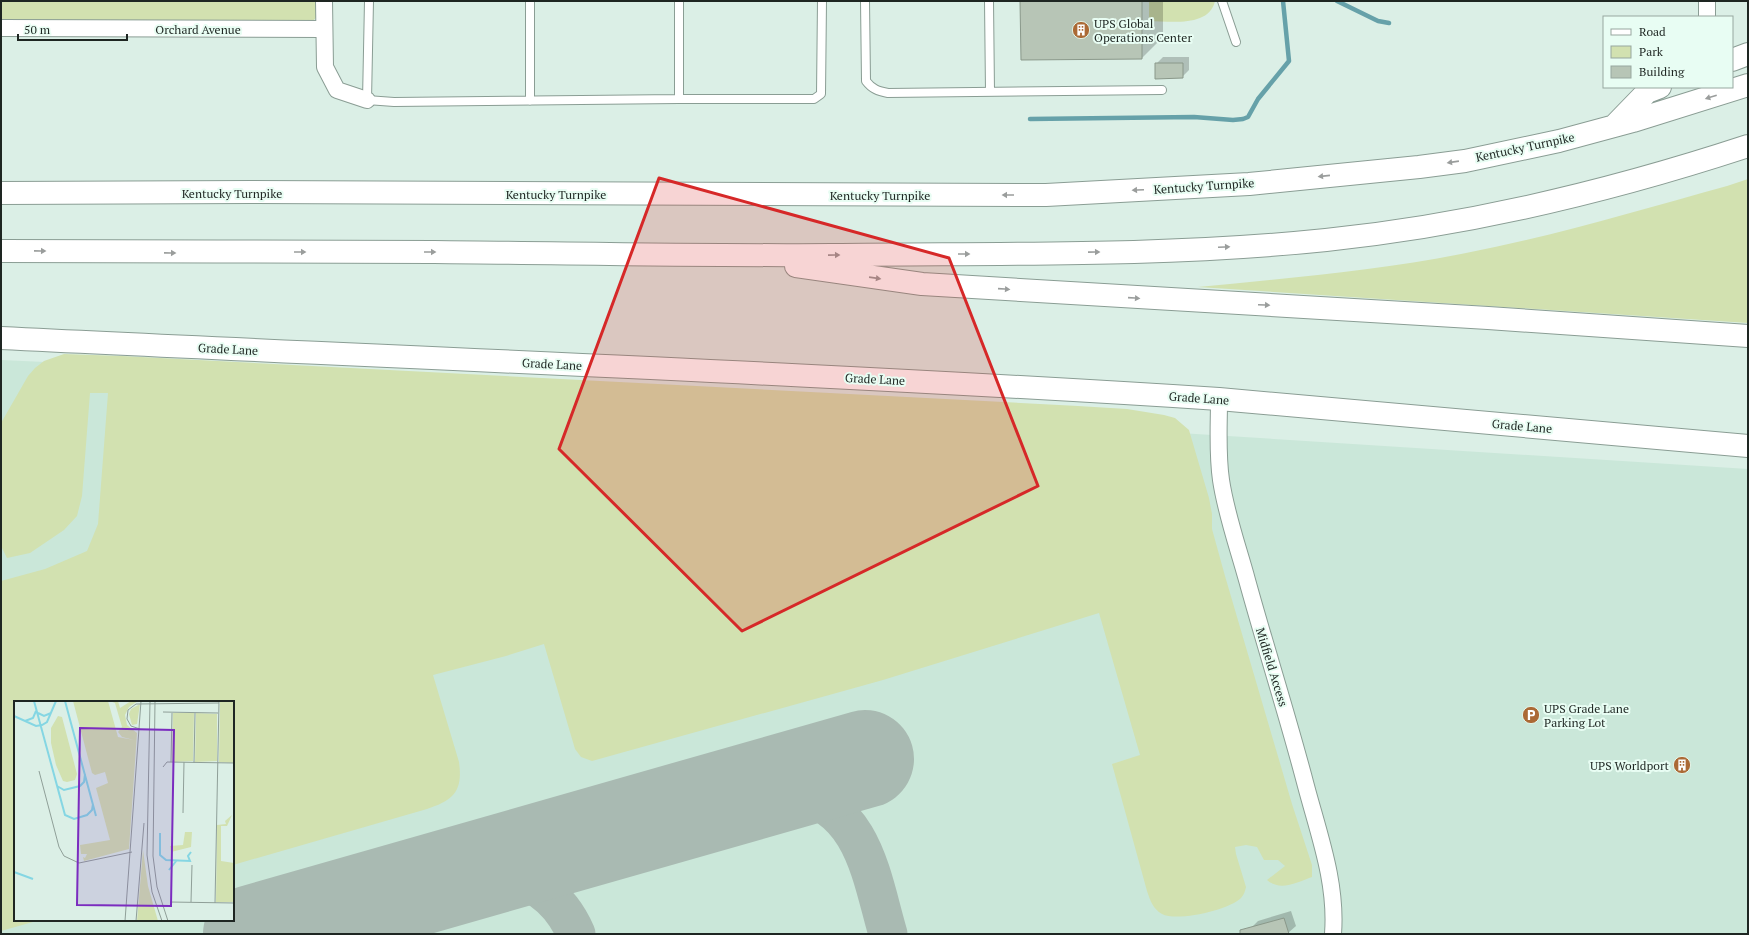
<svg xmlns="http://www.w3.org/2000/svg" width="1749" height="935" viewBox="0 0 1749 935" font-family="'PT Serif',serif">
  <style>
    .built { fill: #cae7d9; fill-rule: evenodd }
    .green { fill: #d2e1b0 }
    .shadow { fill: #0003 }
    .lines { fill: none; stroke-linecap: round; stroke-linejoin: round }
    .stream { stroke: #66a1a9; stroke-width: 4.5 }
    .taxiway { stroke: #a9bab2; stroke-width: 39 }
    .runway { stroke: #a9bab2; stroke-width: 98 }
    .building { fill: #b7c5b6; stroke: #8a988a }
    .service-casing { stroke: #8a9d94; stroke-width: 10 }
    .minor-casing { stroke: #8a9d94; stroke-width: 18 }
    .secondary-casing { stroke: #8a9d94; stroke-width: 24 }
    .motorway-casing { stroke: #8a9d94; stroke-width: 24 }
    .service { stroke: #fff; stroke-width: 8 }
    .minor { stroke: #fff; stroke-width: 16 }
    .secondary { stroke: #fff; stroke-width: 22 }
    .motorway { stroke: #fff; stroke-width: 22 }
    .oneway { fill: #9a9d9c }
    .marked { fill: #d62828; fill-opacity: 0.2; stroke: #d62828; stroke-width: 3; stroke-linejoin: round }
    .labels { text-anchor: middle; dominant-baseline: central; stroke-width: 4; stroke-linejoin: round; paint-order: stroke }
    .poi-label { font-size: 12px; fill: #1e2622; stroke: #e8fdf3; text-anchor: start }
    .street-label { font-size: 12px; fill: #1e2622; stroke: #e8fdf3 }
    .inset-river { fill: none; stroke: #85d6e3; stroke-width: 2 }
    .inset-road { fill: none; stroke: #8f9f98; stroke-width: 1 }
    .view { fill: #7b2cbf; fill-opacity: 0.15; stroke: #7b2cbf; stroke-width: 2 }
    .inset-edge { fill: none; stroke: #1e2622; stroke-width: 2 }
  </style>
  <rect width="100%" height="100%" fill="#dbefe6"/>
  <path class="built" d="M1,360L89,364L1748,469V934H1ZM15,702H233V920H15Z"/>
  <path class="green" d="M1,1H316V18L309,24H1Z
    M1149,1H1215C1209,28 1169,21 1149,21Z
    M1748,179V323L1198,287C1287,278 1377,271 1466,253C1554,236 1640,210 1727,186Z
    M64,354L122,356L1078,406L1127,409L1164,415L1175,418L1189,430L1209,498L1212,514V529L1225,576L1292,804L1312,865V877C1298,882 1280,892 1267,880L1285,866L1278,860H1264L1257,847L1246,845L1235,847L1236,854L1246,887C1245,891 1244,895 1241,898C1229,910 1177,922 1162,914C1153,909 1150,900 1147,891L1112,764L1140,755L1099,613L883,680L592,761L581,757L575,749L544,644L506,656L433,675L459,762C463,791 454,800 427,809L233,865V702H15V920H40L1,931V581L45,569L87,551L98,524L108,393H90L82,496L77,516L64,530L30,553L7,558L1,546V423L28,376L35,368L44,361Z"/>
  <path class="shadow" d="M1021,1H1163V37L1142,58Z
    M1163,57H1189V70L1182,77L1156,64Z
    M1291,911L1296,926L1288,933L1252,934L1251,928L1258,921Z"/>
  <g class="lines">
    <path class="stream" d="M1337,1L1378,21L1389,23
      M1030,119L1194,117L1233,120L1243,119L1248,117L1258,99L1289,61L1283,1"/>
    <path class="taxiway" d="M750,791C764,791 779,789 793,792C864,807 871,876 888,934
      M451,876C463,875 476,873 488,873C529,874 560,897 576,934"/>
    <path class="runway" d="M252,934L865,759"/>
  </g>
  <path class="building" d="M1020,1H1142V59L1021,60Z
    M1155,63H1183V78L1155,79Z
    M1284,918L1289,934H1240V930Z"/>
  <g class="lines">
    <defs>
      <path id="service" d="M369,1L367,100L394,102L679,99
        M679,1V99H814L821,94L822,1
        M865,1L866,81C872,89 878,91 888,93L1162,90
        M989,1L990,92
        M1222,1L1236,42
        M530,101V1"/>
      <path id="minor" d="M324,1L325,67L337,90L367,100
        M1707,1V16
        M1,28L324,29
        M1219,399C1219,426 1217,453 1221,480C1226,514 1238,547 1247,580C1266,649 1288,717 1306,786C1319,835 1337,883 1333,934"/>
      <path id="secondary" d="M1,338C407,358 814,373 1219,399L1748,446"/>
      <path id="motorway" d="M1732,60L1748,54
        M1615,125L1647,92L1660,87
        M1,193L250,192L1046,195L1249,184L1419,167L1465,161L1559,141L1633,121L1748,85
        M1,251C145,252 290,251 434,252C567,253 699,256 832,255C996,253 1162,257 1326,240C1470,225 1611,191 1748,146
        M796,266L922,284L1488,318L1748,336"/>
    </defs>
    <use href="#service" class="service-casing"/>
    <use href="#minor" class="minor-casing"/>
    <use href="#secondary" class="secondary-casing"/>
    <use href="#motorway" class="motorway-casing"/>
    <use href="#service" class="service"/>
    <use href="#minor" class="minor"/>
    <use href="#secondary" class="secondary"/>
    <use href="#motorway" class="motorway"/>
  </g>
  <defs><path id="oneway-solid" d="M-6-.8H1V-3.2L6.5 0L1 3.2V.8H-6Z"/></defs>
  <g class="oneway">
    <use href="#oneway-solid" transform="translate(1711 97) rotate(163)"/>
    <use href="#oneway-solid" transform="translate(1453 162) rotate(172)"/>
    <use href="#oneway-solid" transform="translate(1324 176) rotate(174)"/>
    <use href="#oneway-solid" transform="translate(1138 190) rotate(177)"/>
    <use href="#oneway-solid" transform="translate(1008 195) rotate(-180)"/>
    <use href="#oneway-solid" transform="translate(1224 247) rotate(-2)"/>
    <use href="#oneway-solid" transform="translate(40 251) rotate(1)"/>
    <use href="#oneway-solid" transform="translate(300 252)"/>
    <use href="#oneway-solid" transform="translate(430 252)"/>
    <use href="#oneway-solid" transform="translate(1094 252) rotate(-1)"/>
    <use href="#oneway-solid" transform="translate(170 253) rotate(1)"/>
    <use href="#oneway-solid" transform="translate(964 254)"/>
    <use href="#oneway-solid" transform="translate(834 255) rotate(-1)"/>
    <use href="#oneway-solid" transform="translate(875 278) rotate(8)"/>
    <use href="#oneway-solid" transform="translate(1004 289) rotate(4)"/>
    <use href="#oneway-solid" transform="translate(1134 298) rotate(4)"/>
    <use href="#oneway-solid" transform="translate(1264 305) rotate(3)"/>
  </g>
  <path class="marked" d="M659,178L949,258L1038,486L742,631L559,449Z"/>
  <defs>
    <symbol id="building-disc" viewBox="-11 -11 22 22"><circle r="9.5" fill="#ab6935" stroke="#e8fdf3"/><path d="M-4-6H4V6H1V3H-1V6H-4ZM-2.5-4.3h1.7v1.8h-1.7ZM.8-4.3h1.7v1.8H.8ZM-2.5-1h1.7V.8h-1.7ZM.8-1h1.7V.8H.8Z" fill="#fff"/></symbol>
    <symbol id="parking-disc" viewBox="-11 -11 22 22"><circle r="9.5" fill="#ab6935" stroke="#e8fdf3"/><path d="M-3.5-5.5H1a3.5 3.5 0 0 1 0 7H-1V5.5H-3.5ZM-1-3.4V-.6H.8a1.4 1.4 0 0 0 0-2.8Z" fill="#fff"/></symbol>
  </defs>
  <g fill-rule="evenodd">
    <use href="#building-disc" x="1071" y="20" width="20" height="20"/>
    <use href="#parking-disc" x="1521" y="705" width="20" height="20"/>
    <use href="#building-disc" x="1672" y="755" width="20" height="20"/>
  </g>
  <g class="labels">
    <g class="poi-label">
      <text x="1094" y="23">UPS Global<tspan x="1094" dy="14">Operations Center</tspan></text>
      <text x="1544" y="708">UPS Grade Lane<tspan x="1544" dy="14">Parking Lot</tspan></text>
      <text x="1669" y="765" text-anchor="end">UPS Worldport</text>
    </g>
    <g class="street-label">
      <text x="198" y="29">Orchard Avenue</text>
      <text transform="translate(1525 147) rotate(-12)">Kentucky Turnpike</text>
      <text transform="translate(1204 186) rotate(-4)">Kentucky Turnpike</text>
      <text x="232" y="193">Kentucky Turnpike</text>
      <text x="556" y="194">Kentucky Turnpike</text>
      <text x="880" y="195">Kentucky Turnpike</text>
      <text transform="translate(228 349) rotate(3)">Grade Lane</text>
      <text transform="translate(552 364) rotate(3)">Grade Lane</text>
      <text transform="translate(875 379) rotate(3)">Grade Lane</text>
      <text transform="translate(1199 398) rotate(4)">Grade Lane</text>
      <text transform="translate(1522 426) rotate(5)">Grade Lane</text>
      <text transform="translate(1272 667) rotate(73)">Midfield Access</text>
    </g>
  </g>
  <g transform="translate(14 701)">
    <rect width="220" height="220" fill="#dbefe6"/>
    <path d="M59,0H94L104,36L120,39L108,36L104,31L108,26L101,2L96,0H104L106,7L117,0H124L115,6L111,14L113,24L123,32L115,148L70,160L69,156L71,157L73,153H67L66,144L96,139L82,87L94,82L91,71L81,74L78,72ZM206,0H220V62L205,61ZM126,3L123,23L118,24L115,13L117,8ZM159,12H180L179,60L158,61ZM182,12L203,13V60L181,61ZM44,15L48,16L63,73L61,79L53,81L49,80L42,64L37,42V27ZM218,114L213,125H207V160L220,162V201H202L203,124L212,123L211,120ZM171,131H178L177,146L157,151L156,145L169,144ZM129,149L134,185L144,220H123Z" fill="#d2e1b0"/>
    <path class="inset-river" d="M20,0L51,114L60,118L73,114L78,109L79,103M51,0L82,115M24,12L30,15L37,12M0,15L22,25L28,24L33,21L42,0M11,20L19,17L22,10M43,85L50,89L66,85L70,81L71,73M146,132V154L152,159L176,160L174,155L177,151M155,169L163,159M0,171L19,178"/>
    <path class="inset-road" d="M136,0L133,154L138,191L148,220M141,0L139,155L143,186L154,220M149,11L204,12M126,28L117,25L113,18L114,9L122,3L205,2M157,61L158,12M180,62L181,12M149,66L153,61L220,62M25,70L45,146L50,155L65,162L118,151M169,112L170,61M156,201L220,202M177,201L178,164M201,202L205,0M111,220L127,0M122,220L130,122"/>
    <path class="view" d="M66,27L160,29L157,205L63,204Z"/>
    <rect width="220" height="220" class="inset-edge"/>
  </g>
  <rect width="1749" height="935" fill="none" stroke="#1e2622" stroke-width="4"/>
  <rect x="1603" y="16" width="130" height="72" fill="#e8fdf3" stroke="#97a79f"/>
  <rect x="1611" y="29" width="20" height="6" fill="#ffffff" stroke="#97a79f"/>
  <text x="1639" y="36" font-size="12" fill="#1e2622">Road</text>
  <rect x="1611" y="46" width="20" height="12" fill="#d2e1b0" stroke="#97a79f"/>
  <text x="1639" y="56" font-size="12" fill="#1e2622">Park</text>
  <rect x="1611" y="66" width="20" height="12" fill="#b7c5b6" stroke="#97a79f"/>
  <text x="1639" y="76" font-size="12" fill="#1e2622">Building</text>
  <path d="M18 34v6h109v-6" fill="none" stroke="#1e2622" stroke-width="2"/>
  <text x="24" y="34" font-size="12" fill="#1e2622" stroke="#e8fdf3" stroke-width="3" paint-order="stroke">50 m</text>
</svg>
